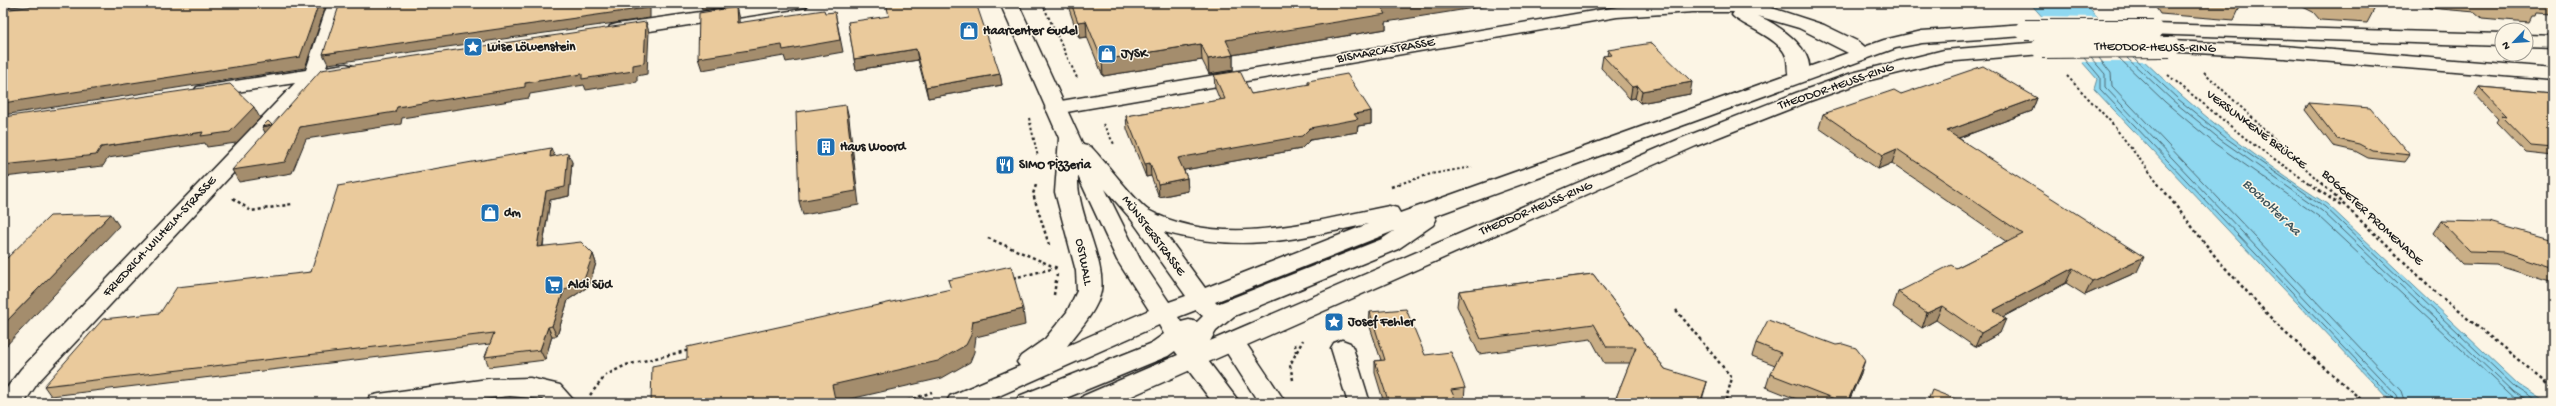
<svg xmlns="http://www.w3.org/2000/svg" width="2556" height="406" viewBox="0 0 2556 406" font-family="'Gochi Hand',sans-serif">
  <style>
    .water { fill: #8fd8f0; stroke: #618d9b }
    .pier { fill: #fcf5e5 }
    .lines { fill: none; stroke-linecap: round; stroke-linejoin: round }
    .shore { stroke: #4a6771; stroke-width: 1 }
    .service-casing { stroke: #1c1c1c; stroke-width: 3 }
    .minor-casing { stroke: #1c1c1c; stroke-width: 3 }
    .secondary-casing { stroke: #1c1c1c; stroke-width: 3 }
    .path-far1 { stroke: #1c1c1c; stroke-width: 2; stroke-dasharray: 2.5 2.5; stroke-linecap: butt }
    .path { stroke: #1c1c1c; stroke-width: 2.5; stroke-dasharray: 3 3; stroke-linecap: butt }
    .service { fill: #fcf5e5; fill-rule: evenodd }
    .minor { fill: #fcf5e5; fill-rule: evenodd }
    .secondary { fill: #fcf5e5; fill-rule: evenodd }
    .secondary-bridge-casing { stroke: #1c1c1c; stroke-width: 22; stroke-linecap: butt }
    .secondary-bridge { stroke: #fcf5e5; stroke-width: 20 }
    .wall { fill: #c9ae86; stroke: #1c1c1c }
    .shaded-wall { fill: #a48d6d; stroke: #1c1c1c }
    .building { fill: #eaca9c; stroke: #1c1c1c }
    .labels { text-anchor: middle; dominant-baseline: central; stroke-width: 3; stroke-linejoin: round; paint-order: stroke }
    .poi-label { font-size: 13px; font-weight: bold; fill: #1c1c1c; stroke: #fcf5e5; text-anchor: start }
    .street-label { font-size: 13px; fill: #1c1c1c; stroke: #fcf5e5 }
    .water-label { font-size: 14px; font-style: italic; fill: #3e545c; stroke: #fcf5e5 }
  </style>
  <rect width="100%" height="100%" fill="#fcf5e5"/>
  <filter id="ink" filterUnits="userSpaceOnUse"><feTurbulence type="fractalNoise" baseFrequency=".025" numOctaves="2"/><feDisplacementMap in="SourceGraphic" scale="8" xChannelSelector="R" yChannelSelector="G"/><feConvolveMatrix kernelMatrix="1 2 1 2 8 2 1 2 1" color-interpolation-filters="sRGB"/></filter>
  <g filter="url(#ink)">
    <path class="water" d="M2030,3H2086C2096,18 2112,30 2125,42C2185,103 2255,159 2327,204L2519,385L2547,403H2392L2094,89L2097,79Z"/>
    <path class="pier" d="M2038,16L2102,17L2147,62H2079Z"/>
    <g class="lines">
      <path class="shore" d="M2084,58L2100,77V89L2393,399L2394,403
        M2091,58L2105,74V87L2396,395L2399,403
        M2099,58L2111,73L2112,86L2401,391L2405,403
        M2119,58L2165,102L2214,143L2318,216L2519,403
        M2127,58L2172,100L2221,140L2322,211L2513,392L2530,403
        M2134,58L2178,99L2226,138L2325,207L2516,388L2539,403"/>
      <defs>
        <path id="service" d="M1342,340L1350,343L1353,348L1370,403H1348L1331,348L1334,343Z"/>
        <path id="minor" d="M328,3H346L326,67L346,64L353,66L356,70L353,74L320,80L39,381L24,403H3V393L21,369L295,83L204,97L197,95L194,91L197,87L306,70Z
          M763,3H809L806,7L800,8L617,36L610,34L608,30L610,26L617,24Z
          M1659,3H1748L1769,7L1824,25L1859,42L1872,53L1870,57H1856L1799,28L1758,16C1778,24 1823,54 1805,80H1791C1784,70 1792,60 1781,48C1769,34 1738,23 1732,15L1734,12H1693L1617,17L1055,114L1048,112L1045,108L1048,104L1055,102L1617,7Z
          M1232,333L1241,336L1286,403H1259L1220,342L1223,336Z
          M1193,350L1202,353L1240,403H1213L1180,359L1184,353Z
          M530,378L560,385L576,403H548L542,399L510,396L443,403H366L370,396L379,394L488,379Z"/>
        <path id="secondary" d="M1000,3H1018L1083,145L1091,147C1103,159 1137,203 1148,210C1222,250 1313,221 1389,206L1397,208L1400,213L1884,40L1922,31L2025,24L2032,26L2034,30L2032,34L2025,36L1922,43L1896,48L1434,216L1436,220L1433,225L1398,249L1234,316L1216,331L1210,341L1682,138L1796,93L1852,73L1944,50L2041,42L2048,44L2050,48L2048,52L2041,54L1944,62L1866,81L1810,101L1696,146L1116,403H1079L1083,396L1178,355L1175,351L1168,356L1054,403H1015L1019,396L1150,344L1164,334L1159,325L983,403H946L950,396L1020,366L1017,362L1021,356L1045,339L1067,312L1077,291L1076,271L1055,192L1059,138ZM1078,176L1117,260L1149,310L1067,346C1079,330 1097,311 1101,291C1106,260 1076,213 1078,176ZM1105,189L1131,219L1186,296L1169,302L1140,259ZM1368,224L1205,288L1164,232C1242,253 1291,240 1368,224ZM1394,231L1382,239L1217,304L1215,302ZM1196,310L1203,316L1197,322L1189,320L1181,322L1178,317Z
          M2153,24L2502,34V46L2146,34L2144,30L2146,26Z
          M2526,35L2553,36V48L2526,47Z
          M2170,41L2284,46L2553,68V80L2284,58L2163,51L2161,47L2163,43Z"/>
      </defs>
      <use href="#service" class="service-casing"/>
      <use href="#minor" class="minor-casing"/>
      <use href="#secondary" class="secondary-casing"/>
      <path class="path-far1" d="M1042,3L1078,80
        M825,5L838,3
        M2204,72L2322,184
        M2168,75L2250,142L2310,184
        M2067,76L2110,121L2159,184
        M1029,118L1038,157
        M1103,124L1114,144
        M1399,184L1431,174L1472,167"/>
      <path class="path" d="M2158,183L2218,260L2281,329L2365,403
        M2309,183L2341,206
        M2321,183L2441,297L2553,388
        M1036,185L1033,194L1049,245
        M1391,187L1402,183
        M233,198L251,211L292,204
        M988,238L1057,268
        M1013,278L1056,268
        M1054,295L1057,274
        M1676,310L1732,378L1725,403
        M1295,344L1296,352
        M1293,380L1290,365L1303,340
        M590,395L606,375L626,365L690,350
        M1166,401L1174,403
        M902,403L932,392"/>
      <use href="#service" class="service"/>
      <use href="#minor" class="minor"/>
      <use href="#secondary" class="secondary"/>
      <defs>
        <path id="secondary-bridge" d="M2025,30H2153
          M2041,48L2170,47"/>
      </defs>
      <use href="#secondary-bridge" class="secondary-bridge-casing"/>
      <use href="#secondary-bridge" class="secondary-bridge"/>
    </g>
    <path class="wall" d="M1067,3H1146V4L1386,22V29L1233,55V70L1209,74L1202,60L1103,76L1087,37L1079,38Z
      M2153,3H2242L2234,20L2160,14Z
      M2295,3H2373L2376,6L2367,23L2320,20L2313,12Z
      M2429,3H2553V14L2536,13L2535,16H2531L2528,22L2482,18L2475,12L2429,8Z
      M848,22L1000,74L1002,85L928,98L918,60L856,70Z
      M1608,50L1690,94L1640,103L1635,98L1630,99L1601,68L1603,56H1607Z
      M1214,75L1251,94L1308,85V81L1371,111V124L1358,126L1357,132L1310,140L1301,149L1184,170L1187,178L1188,191L1159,197L1151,176L1146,177L1127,129L1126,116L1220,100L1215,88Z
      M2479,87L2553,93V156L2526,153L2496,122L2498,119L2475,94Z
      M1901,94L2037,98L2032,111L1959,138L2137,272L2085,295L2066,283L2003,317L2000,333L1975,347L1936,320L1922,328L1893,307L1898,292L1956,268L2007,242L1892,163L1878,169L1819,128L1823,114Z
      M2309,103L2410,155L2405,162L2368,158L2355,151L2333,146L2305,110Z
      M554,156L572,162L569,196L550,200L543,246L593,254L596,263L589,286L568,300L557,336H552L545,360L489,367L485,357L490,344L51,396L44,386L160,313L311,272Z
      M2441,221L2553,240V283L2496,265L2462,264L2433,233Z
      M1593,274L1665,369L1703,397L1701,403H1614L1630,363H1604L1591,339L1479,354L1457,306L1459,291Z
      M1370,312L1425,355L1465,388L1464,400L1456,401L1457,403H1384L1375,373V361L1381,360L1369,324Z
      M1756,343L1861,373L1848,403H1806L1766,387L1770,374L1775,365L1752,356Z"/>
    <path class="shaded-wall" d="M3,3H44L3,8Z
      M319,3H327L305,68L3,115V103Z
      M647,3H650V18L328,64L323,54Z
      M700,3H739V5L702,10Z
      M1413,3H1505L1386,22V29L1226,56V40L1382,8Z
      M736,7L739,19L740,34L737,23Z
      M835,12L843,52L786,62L784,56L702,70L698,58Z
      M1086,21L1087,37L1079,38L1078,22Z
      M646,22L649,32L647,74L637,76V82L586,90L584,85L530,94L529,98L402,118L401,124L306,139L292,173L239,182L232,170L300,127L397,107L525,83L633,65Z
      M1201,44L1202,60L1103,76L1102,60Z
      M916,49L918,60L856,70L854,59Z
      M1233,55V70L1209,74L1208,59Z
      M1000,74L1002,85L928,98L926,87Z
      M1692,82L1690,94L1640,103L1642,91Z
      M1638,86L1635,98L1630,99L1632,87Z
      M2037,98L2032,111L1942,144L1947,131Z
      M846,105L849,118L859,205L803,215L799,201Z
      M254,107L260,118L236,143L207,147L205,143L108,158L103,166L4,177L3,178V165L101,147L203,132Z
      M1371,111V124L1358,126L1357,132L1310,140L1301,149L1179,171L1178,158L1310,128L1354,114Z
      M272,125L268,138L262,127Z
      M551,148L555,157H550Z
      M1897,149L1892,163L1878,169L1883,155Z
      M568,153L572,162L569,196L550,200L541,256L537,247L546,191Z
      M1150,163L1151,176L1146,177L1145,164Z
      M1187,178L1188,191L1159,197L1158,184Z
      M111,214L119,226L3,349V325Z
      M593,254L596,263L589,286L568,300L557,336L552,326L564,290Z
      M2144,257L2137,272L2085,295L2092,281Z
      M2073,268L2066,283L1988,325L1994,310Z
      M1942,306L1936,320L1922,328L1927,313Z
      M1023,309L1025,325L976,337L974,352L970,362L942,378L837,402V403H818L832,385L973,321Z
      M2006,319L2000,333L1975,347L1981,333Z
      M548,327L552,336L545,360L540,350Z
      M1865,360L1861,373L1848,403H1847Z
      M1707,382L1701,403H1700Z"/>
    <path class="building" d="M59,3H319L300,57L3,103V10Z
      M340,3H647L646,8L323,54Z
      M886,3H976L1000,74L926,87L916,49L854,59L848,22L889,16Z
      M1071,3H1146V4L1154,3H1413L1382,8L1386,14L1226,40L1233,55L1208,59L1201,44L1102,60L1086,21L1078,22Z
      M2334,3H2373L2376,6Z
      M2519,3H2537L2539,4Z
      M736,7L737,23L824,10L825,13L835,12L840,40L783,50L782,45L698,58L699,13Z
      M646,22L644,63L633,65V71L582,79V74L525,83V87L397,107L395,112L300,127L285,162L232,170L272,125L262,127L268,121L272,125L321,70Z
      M1652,43L1692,82L1642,91L1638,86L1632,87L1603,56L1612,55L1608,50Z
      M1983,66L2037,98L1947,131L2144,257L2092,281L2073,268L1994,310L2006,319L1981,333L1942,306L1927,313L1898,292L1951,265L1956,268L2023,234L1897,149L1883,155L1823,114L1894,90L1901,94Z
      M1240,71L1251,94L1310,84L1308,81L1347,74L1371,111L1354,114L1358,119L1310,128L1302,136L1178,158L1187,178L1158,184L1150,163L1145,164L1126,116L1225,99L1214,75Z
      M230,84L254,107L230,132L201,136L203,132L101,147L96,155L3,165V117Z
      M2479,87L2553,93V148L2531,146L2501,115L2507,116Z
      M2309,103L2370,108L2410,155L2372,151L2359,144L2337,139Z
      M846,105L856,191L799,201L796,112Z
      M551,148L550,157L568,153L565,187L546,191L537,247L581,242L593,254L585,277L564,290L552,326L548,327L540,350L485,357L494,333L44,386L103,319L160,313L177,287L311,272L338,186Z
      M111,214L3,325V262L50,216Z
      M2441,221L2489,222L2553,240V268L2505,252L2470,251Z
      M1011,266L1023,309L973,321L971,335L966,345L938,361L832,385L835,399L818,403H651L652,366L687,359V347L951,289L948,280Z
      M1593,274L1665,369L1707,382L1700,403H1614L1636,347H1607L1594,324L1481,339L1459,291Z
      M1406,309L1425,355L1451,352L1465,388L1451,390L1457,403H1389L1375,361L1385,360L1370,312Z
      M1768,320L1836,345L1843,344L1856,348L1865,360L1847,403H1845L1770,374L1781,353L1756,343Z
      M1932,390L1966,403H1927Z"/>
  </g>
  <defs>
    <symbol id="shop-square" viewBox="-11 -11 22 22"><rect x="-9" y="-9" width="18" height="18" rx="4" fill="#1f6fb2" stroke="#fcf5e5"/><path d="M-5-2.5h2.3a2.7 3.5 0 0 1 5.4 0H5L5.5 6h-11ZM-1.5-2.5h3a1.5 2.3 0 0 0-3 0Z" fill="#fff"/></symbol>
    <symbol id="sight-square" viewBox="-11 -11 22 22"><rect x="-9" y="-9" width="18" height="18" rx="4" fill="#1f6fb2" stroke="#fcf5e5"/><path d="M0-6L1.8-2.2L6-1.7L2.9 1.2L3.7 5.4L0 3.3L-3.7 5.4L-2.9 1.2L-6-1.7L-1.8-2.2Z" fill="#fff"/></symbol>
    <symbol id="building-square" viewBox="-11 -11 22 22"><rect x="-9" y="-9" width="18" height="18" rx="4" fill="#1f6fb2" stroke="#fcf5e5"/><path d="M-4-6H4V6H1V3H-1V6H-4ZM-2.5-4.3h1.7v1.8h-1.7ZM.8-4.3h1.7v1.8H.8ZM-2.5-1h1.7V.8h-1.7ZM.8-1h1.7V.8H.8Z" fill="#fff"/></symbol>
    <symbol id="restaurant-square" viewBox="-11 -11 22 22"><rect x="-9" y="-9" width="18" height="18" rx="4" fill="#1f6fb2" stroke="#fcf5e5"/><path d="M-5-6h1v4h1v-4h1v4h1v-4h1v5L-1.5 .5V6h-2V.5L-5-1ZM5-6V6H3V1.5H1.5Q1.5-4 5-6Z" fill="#fff"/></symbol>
    <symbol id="supermarket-square" viewBox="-11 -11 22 22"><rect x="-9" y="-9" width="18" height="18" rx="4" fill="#1f6fb2" stroke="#fcf5e5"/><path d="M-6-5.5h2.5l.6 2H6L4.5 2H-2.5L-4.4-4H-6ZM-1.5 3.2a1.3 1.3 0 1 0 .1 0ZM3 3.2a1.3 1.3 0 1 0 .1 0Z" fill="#fff"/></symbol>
  </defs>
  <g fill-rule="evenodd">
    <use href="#shop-square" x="958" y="20" width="22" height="22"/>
    <use href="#sight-square" x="462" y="36" width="22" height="22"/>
    <use href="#shop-square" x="1096" y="43" width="22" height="22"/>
    <use href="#building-square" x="815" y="136" width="22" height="22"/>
    <use href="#restaurant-square" x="994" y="154" width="22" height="22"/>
    <use href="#shop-square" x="479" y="202" width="22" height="22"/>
    <use href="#supermarket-square" x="543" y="274" width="22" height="22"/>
    <use href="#sight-square" x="1323" y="311" width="22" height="22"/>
  </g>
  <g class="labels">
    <g class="poi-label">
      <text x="983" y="31">Haarcenter Gudel</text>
      <text x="487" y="47">Luise Löwenstein</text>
      <text x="1121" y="54">JYSK</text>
      <text x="840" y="147">Haus Woord</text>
      <text x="1019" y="165">SIMO Pizzeria</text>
      <text x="504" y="213">dm</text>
      <text x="568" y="285">Aldi Süd</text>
      <text x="1348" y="322">Josef Fehler</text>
    </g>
    <g class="street-label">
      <text transform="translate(2155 48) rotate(1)">THEODOR-HEUSS-RING</text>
      <text transform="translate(1386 51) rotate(-10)">BISMARCKSTRASSE</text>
      <text transform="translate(1836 87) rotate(-19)">THEODOR-HEUSS-RING</text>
      <text transform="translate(2256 130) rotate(37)">VERSUNKENE BRÜCKE</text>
      <text transform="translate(1536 209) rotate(-23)">THEODOR-HEUSS-RING</text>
      <text transform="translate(2372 218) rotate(43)">BOGGETER PROMENADE</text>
      <text transform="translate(1153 236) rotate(53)">MÜNSTERSTRASSE</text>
      <text transform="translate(160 237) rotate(-47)">FRIEDRICH-WILHELM-STRASSE</text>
      <text transform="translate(1083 262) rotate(79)">OSTWALL</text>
    </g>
    <g class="water-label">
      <text transform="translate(2271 208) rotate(44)">Bocholter Aa</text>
    </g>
  </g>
  <rect width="2556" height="406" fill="none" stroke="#fcf5e5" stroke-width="16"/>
  <rect x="8" y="8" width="2540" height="390" fill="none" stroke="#1c1c1c" stroke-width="1.5" filter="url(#ink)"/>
  <g transform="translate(2514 42) rotate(245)"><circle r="19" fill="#fcf5e5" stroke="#a29e95"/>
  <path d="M0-3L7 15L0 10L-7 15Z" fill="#1f6fb2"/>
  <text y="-6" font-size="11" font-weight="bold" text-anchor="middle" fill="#1c1c1c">N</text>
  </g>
</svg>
